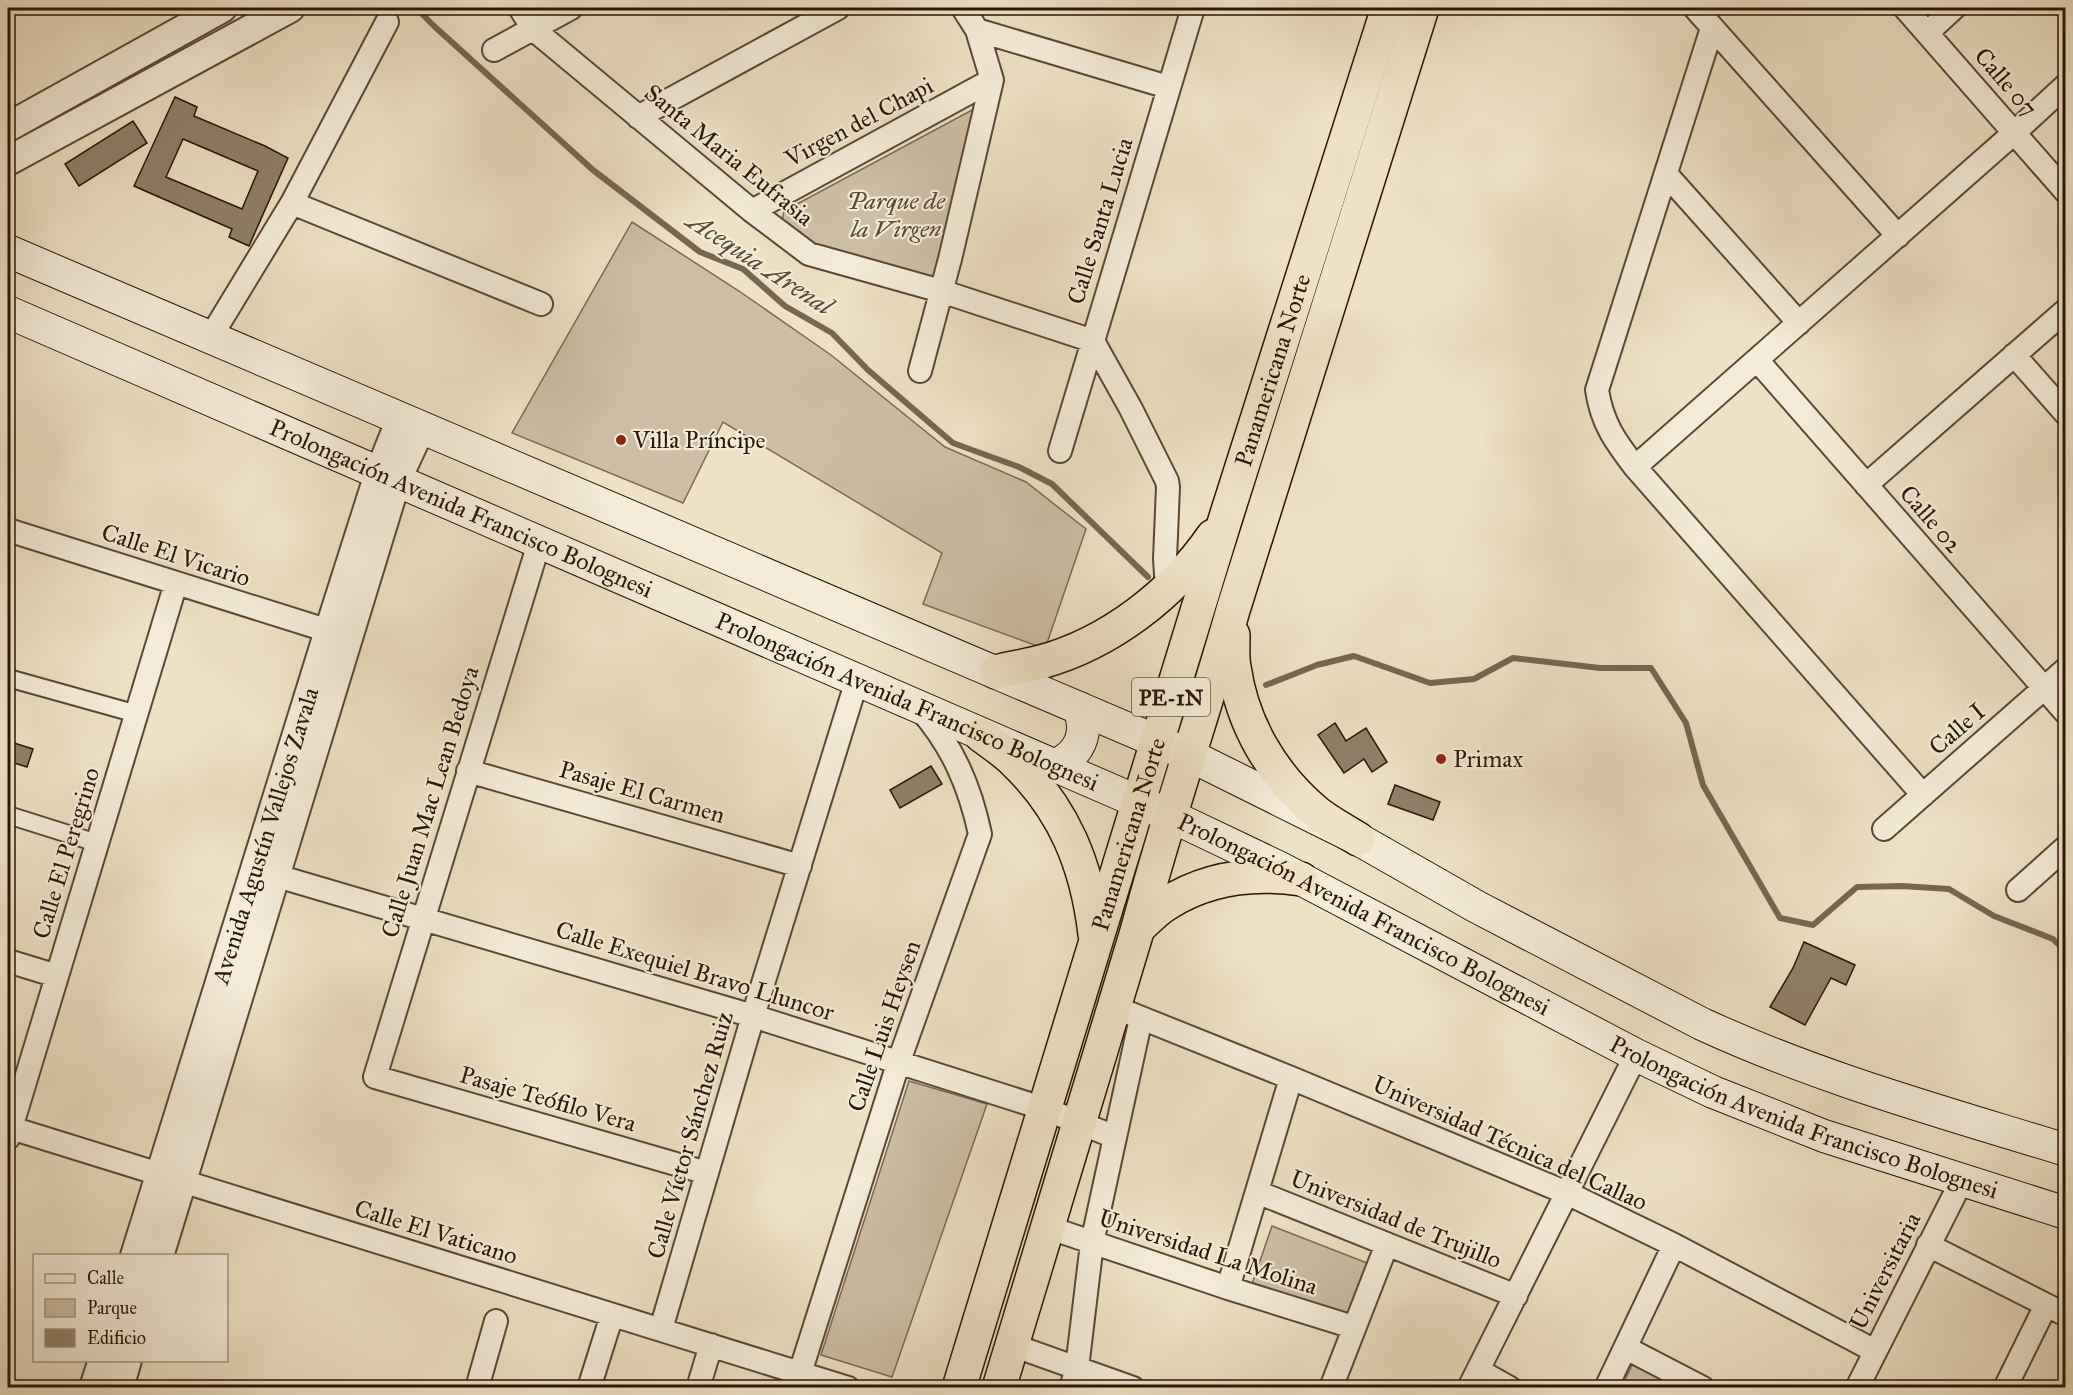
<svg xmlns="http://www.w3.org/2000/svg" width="2073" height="1395" viewBox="0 0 2073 1395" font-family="'IM FELL Great Primer',serif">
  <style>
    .green { fill: #cdbea5; stroke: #7c6a56; stroke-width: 1.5 }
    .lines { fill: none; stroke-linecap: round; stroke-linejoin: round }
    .stream { stroke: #776652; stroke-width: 6 }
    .building { fill: #907f6a; stroke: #2a1507; stroke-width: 1.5; fill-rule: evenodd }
    .pedestrian-casing { stroke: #5b4836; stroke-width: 20 }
    .minor-casing { stroke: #5b4836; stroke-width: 26 }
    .tertiary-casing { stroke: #5b4836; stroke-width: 32 }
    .secondary-casing { stroke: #2a1507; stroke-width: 34 }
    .trunk-casing { stroke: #2a1507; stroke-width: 36 }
    .pedestrian { stroke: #f4ecd9; stroke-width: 16 }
    .minor { stroke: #f4ecd9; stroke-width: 22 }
    .tertiary { stroke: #f4ecd9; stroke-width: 28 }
    .secondary { stroke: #f4ecd9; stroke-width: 32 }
    .trunk { stroke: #eee1c5; stroke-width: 33 }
    .poi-dot { fill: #8f2418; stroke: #f4ecd9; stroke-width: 2 }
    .labels { text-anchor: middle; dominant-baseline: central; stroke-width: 4.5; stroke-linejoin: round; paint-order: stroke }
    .shield { fill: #f4ecd9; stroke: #675646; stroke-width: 1.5 }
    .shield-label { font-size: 22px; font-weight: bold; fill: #2a1507 }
    .street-label { font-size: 24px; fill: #2a1507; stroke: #f4ecd9 }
    .park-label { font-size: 24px; font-style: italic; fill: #5b4836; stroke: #f4ecd9 }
    .poi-label { font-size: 24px; fill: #2a1507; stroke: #f4ecd9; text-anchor: start }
    .water-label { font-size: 26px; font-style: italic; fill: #5e4b39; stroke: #f4ecd9 }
  </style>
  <rect width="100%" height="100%" fill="#eee1c5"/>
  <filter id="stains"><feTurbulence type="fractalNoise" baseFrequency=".00333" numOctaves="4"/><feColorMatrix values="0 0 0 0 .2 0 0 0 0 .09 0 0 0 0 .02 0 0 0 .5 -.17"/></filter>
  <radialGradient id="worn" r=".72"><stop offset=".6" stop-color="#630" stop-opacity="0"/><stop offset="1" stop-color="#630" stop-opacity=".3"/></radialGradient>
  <path class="green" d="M974,109L933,284L818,249L782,221L784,211Z
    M632,222L739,291L831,355L945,447L1026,482L1086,529L1045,649L923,604L942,553L723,422L683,503L512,433Z
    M909,1081L987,1104L892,1377L821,1355Z
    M1272,1226L1367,1263L1349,1315L1252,1284Z
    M1634,1361L1683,1388H1621Z"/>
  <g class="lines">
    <path class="stream" d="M416,8L434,26L593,170L700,252L743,269L785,306L832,333L868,370L953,443L1019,467L1052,484L1148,577
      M1266,685L1317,665L1354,656L1430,683L1474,679L1513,658L1600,668H1651L1686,723L1703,785L1780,918L1813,925L1857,887L1902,886L1949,889L1994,916L2053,939L2066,952"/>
  </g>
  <path class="building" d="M175,97L197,107L194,116L265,146L288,158L249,246L229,237L232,229L134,186ZM183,139L258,171L242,209L166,177Z
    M133,121L147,143L79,186L65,164Z
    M1335,723L1346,741L1366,728L1387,762L1372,772L1364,759L1344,773L1318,735Z
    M11,742L33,749L27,767L8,761Z
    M931,766L942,784L900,808L890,790Z
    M1395,785L1440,802L1433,820L1388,804Z
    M1804,942L1855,965L1846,985L1831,978L1805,1025L1770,1007L1793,968Z"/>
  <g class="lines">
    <defs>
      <path id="pedestrian" d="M8,678L137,714
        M8,815L97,843"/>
      <path id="minor" d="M520,8L533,29L752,211L809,254L941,291L1093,341L1131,409L1167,481L1168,487L1165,559L1167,590
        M963,8L977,30L1168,87
        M1695,8L1898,236
        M1905,8L2066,192
        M1712,28L1597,390C1602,423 1615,441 1635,467L1923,795
        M1927,33L1954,8
        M494,50L571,8
        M638,117L838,8
        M1666,174L1799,323
        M292,203L541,304
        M752,211L992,80
        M210,338L292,203L387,22
        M2014,355L2066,414
        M1757,360L2066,713
        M920,371L950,259L992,80L977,30
        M1060,451L1193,8
        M1635,467L2014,133L2066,85
        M1866,485L2066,310
        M8,530L329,631
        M539,543L375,1077L707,1173
        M468,771L800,866
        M1884,829L2066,669
        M260,871L753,1016L1045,1109L1115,1137
        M2018,890L2066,847
        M8,961L57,976
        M1114,1007L1291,1078L1567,1193L1674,1245L1875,1351
        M8,1127L848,1388
        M8,1138L176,583
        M1257,1192L1516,1296
        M1047,1227L1228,1288L1353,1327
        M1928,1245L2066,1315
        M1228,1288L1291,1078
        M661,1329L753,1016L857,680
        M1012,1345L1133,1388
        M1626,1348L1703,1388
        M1478,1370L1510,1388
        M800,1373L899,1061L980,834C970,787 953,747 921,710
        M477,1388L496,1321
        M589,1388L612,1315
        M698,1388L711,1345
        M1071,1388L1077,1368L1092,1243L1141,1018
        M1331,1388L1387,1244
        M1469,1388L1636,1055
        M1606,1388L1674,1245
        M1857,1388L1962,1180
        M2005,1388L2046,1305"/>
      <g id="tertiary">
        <path d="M8,127L222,8"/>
        <path d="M8,161L290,8"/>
        <path id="s1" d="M135,1256L329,631L379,474L401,419"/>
        <path d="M159,1256L396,481L421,427"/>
        <path d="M94,1388L103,1360"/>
        <path d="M119,1388L127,1360"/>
      </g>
      <g id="secondary">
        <path d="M8,251L1189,755L1358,839L1477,907L1702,1024C1819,1078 1943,1112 2066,1150"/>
        <path id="s2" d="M8,312L1171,816L1280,868L1636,1055L1713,1092L1824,1136L2066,1213"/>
        <path d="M1054,766C1080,755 1089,733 1079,708"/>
      </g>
      <g id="trunk">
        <path d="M1233,635C1233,645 1232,657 1234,667C1242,724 1272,775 1316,812C1328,822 1344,830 1358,839"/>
        <path d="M996,672C1011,668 1026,666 1041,662C1110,643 1173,594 1213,536"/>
        <path d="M981,735C991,743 1004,751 1014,761C1064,809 1087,865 1095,934"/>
        <path d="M1138,928C1147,920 1156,910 1166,904C1208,877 1254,872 1301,879"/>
        <path id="s3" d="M959,1388L1226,517L1388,8"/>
        <path d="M999,1388L1138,928C1166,821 1203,716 1233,610L1422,8"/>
      </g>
    </defs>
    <use href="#pedestrian" class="pedestrian-casing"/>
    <use href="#minor" class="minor-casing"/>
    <use href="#tertiary" class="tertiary-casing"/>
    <use href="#secondary" class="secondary-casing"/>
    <use href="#trunk" class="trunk-casing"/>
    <use href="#pedestrian" class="pedestrian"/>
    <use href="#minor" class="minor"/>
    <use href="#tertiary" class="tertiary"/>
    <use href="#secondary" class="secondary"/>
    <use href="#trunk" class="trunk"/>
  </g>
  <g class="poi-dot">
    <circle cx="621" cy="440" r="6"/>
    <circle cx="1441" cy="759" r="6"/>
  </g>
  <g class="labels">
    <rect class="shield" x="1132" y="678" width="78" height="38" rx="4.5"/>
    <g class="shield-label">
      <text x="1171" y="697">PE-1N</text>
    </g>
    <g class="street-label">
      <text transform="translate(2006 82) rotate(49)">Calle 07</text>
      <text transform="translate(859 122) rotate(-28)">Virgen del Chapi</text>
      <text transform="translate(729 155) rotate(39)">Santa Maria Eufrasia</text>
      <text transform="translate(1100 221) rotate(-73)">Calle Santa Lucia</text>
      <text stroke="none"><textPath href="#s3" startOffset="1065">Panamericana Norte</textPath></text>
      <text stroke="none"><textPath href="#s2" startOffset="494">Prolongación Avenida Francisco Bolognesi</textPath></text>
      <text transform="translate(1931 519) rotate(49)">Calle 02</text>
      <text transform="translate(176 555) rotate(18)">Calle El Vicario</text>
      <text stroke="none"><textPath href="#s2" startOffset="980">Prolongación Avenida Francisco Bolognesi</textPath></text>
      <text transform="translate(1957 729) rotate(-41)">Calle I</text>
      <text transform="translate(642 792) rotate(16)">Pasaje El Carmen</text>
      <text transform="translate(430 802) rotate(-73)">Calle Juan Mac Lean Bedoya</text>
      <text stroke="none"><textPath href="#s3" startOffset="579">Panamericana Norte</textPath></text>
      <text stroke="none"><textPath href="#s1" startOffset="440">Avenida Agustín Vallejos Zavala</textPath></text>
      <text transform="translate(66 853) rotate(-73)">Calle El Peregrino</text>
      <text stroke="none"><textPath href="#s2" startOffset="1484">Prolongación Avenida Francisco Bolognesi</textPath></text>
      <text transform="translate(695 971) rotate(17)">Calle Exequiel Bravo Lluncor</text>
      <text transform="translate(884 1026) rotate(-71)">Calle Luis Heysen</text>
      <text transform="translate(548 1099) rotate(16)">Pasaje Teófilo Vera</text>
      <text stroke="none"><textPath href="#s2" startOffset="1970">Prolongación Avenida Francisco Bolognesi</textPath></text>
      <text transform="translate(690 1135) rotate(-74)">Calle Víctor Sánchez Ruiz</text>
      <text transform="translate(1510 1143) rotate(24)">Universidad Técnica del Callao</text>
      <text transform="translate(1396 1219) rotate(22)">Universidad de Trujillo</text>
      <text transform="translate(436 1232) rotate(17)">Calle El Vaticano</text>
      <text transform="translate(1208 1252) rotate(18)">Universidad La Molina</text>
      <text transform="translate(1885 1271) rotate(-63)">Universitaria</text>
    </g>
    <g class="park-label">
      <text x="896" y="201">Parque de<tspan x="896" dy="28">la Virgen</tspan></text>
    </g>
    <g class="poi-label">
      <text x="633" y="440">Villa Príncipe</text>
      <text x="1453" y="759">Primax</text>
    </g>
    <g class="water-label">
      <text transform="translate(760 263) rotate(33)">Acequia Arenal</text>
    </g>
  </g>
  <rect width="2073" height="1395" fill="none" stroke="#eee1c5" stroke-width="30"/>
  <rect x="9" y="9" width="2055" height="1377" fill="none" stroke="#2a1507" stroke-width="3"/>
  <rect x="15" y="15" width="2043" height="1365" fill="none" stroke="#2a1507" stroke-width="1.5"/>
  <rect x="33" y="1254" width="195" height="108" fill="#f4ecd9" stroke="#a39685" stroke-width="1.5"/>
  <rect x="45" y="1274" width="30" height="9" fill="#f4ecd9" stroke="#a39685" stroke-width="1.5"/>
  <text x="87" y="1284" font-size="18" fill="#2a1507">Calle</text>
  <rect x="45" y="1299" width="30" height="18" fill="#cdbea5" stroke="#a39685" stroke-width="1.5"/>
  <text x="87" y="1314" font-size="18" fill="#2a1507">Parque</text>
  <rect x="45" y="1329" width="30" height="18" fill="#907f6a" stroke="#a39685" stroke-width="1.5"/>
  <text x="87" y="1344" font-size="18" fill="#2a1507">Edificio</text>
  <rect width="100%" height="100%" filter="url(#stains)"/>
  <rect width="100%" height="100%" fill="url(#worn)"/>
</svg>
